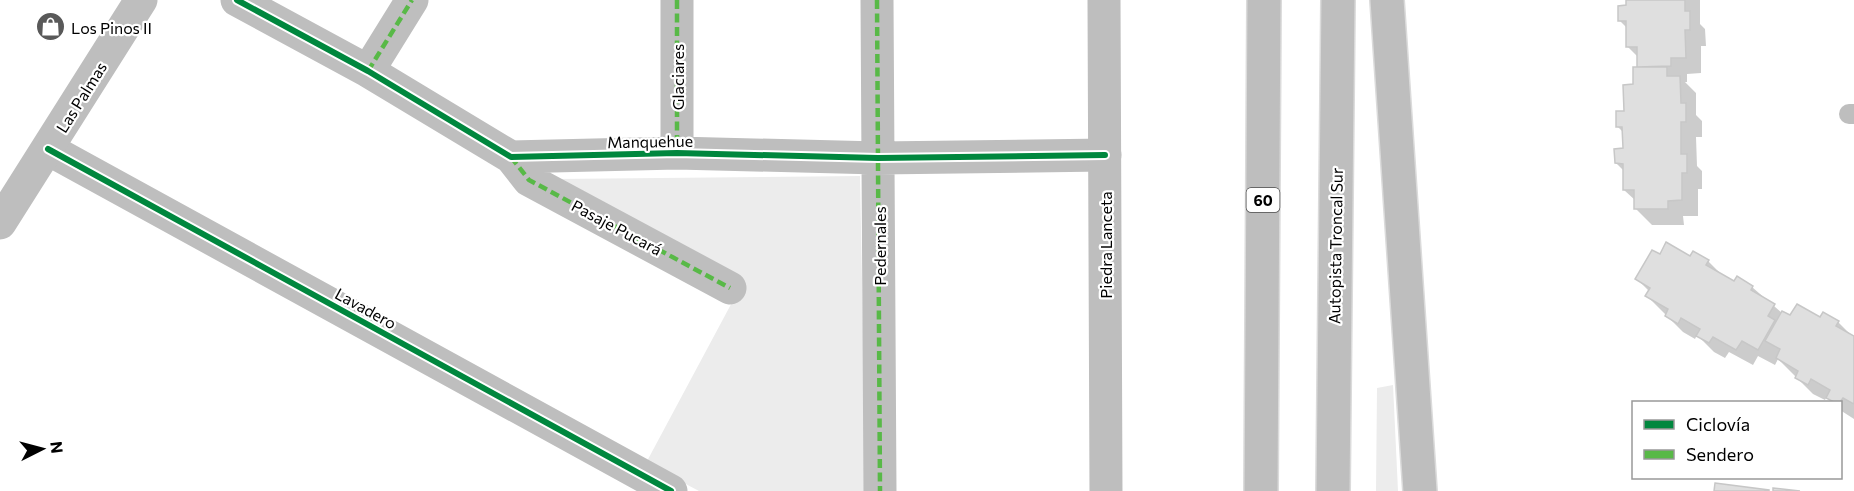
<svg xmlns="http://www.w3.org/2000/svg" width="1854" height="491" viewBox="0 0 1854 491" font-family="Commissioner,sans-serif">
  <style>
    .green { fill: #ececec }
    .shadow { fill: #0003 }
    .building { fill: #dfdfdf; stroke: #c7c7c7; stroke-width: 1.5 }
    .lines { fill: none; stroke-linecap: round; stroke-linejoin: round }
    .motorway-casing { stroke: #dbdbdb; stroke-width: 36 }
    .service { stroke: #bebebe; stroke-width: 20 }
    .minor { stroke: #bebebe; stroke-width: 33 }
    .tertiary { stroke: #bebebe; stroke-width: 33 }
    .motorway { stroke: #bebebe; stroke-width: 33 }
    .quiet { stroke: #58b947; stroke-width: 4.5; stroke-dasharray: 9 4.5; stroke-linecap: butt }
    .cycleway-casing { stroke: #fff; stroke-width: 10 }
    .cycleway { stroke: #00873e; stroke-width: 6 }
    .labels { text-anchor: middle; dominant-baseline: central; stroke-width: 4.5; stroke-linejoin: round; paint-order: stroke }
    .shield { fill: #fff; stroke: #4c4c4c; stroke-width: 1.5 }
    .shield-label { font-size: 15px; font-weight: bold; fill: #000 }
    .poi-label { font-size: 16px; fill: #000; stroke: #fff; text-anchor: start }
    .street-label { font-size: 16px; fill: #000; stroke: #fff }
  </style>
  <rect width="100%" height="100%" fill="#fff"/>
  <path class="green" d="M860,176L866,491H699L646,463L744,280L554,179Z
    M1393,385L1398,491H1376L1377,388Z"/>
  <path class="shadow" d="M1627,0H1700V24L1705,29L1706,46H1701V73L1687,74V82H1685L1696,93V115L1702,121V137H1696L1697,166L1702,171V189H1698V216H1683L1684,225H1652L1636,209V201L1624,190V171L1616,163L1624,150V133L1617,126L1625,113L1639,69V58L1628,47L1627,28L1619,20L1628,7Z
    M1661,256L1708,261L1723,276L1735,283L1752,287L1782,313L1791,317L1838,322L1854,338V419L1840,410V402H1833L1827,396L1825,400L1813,394L1778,359L1775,365L1758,356L1753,365L1729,352L1725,358L1714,352L1697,335L1695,339L1683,332L1647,296L1650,292L1637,279Z"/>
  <path class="building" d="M1626,0H1685V11H1690V30H1685L1686,58H1671V66L1637,67V47H1626V21H1618V6L1626,5Z
    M1633,67H1667V76H1680L1681,103H1686V122H1681V154H1687V173H1682V200L1668,201V209H1634V190H1623V164L1615,163L1614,149L1623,148L1622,127H1616V111H1624L1623,85L1633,84Z
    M1666,242L1690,256L1693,251L1709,260L1706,265L1734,281L1737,276L1753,286L1751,290L1775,304L1768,316L1775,320L1758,350L1742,341L1736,350L1713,337L1709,343L1696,336L1700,329L1681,318L1678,324L1665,316L1668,309L1645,296L1650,288L1635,279L1652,250L1660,254Z
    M1797,304L1820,317L1823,312L1839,321L1836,326L1854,336V404L1843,398L1840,402H1834L1826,398L1830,390L1811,379L1808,385L1795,378L1798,371L1776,358L1780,349L1765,341L1782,311L1790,315Z
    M1715,483L1769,490V491H1714Z
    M1773,488L1800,491H1773Z"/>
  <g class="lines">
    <defs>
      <path id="motorway" d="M1387,0L1420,491
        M1261,491L1264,0
        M1333,491L1338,0"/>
    </defs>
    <use href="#motorway" class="motorway-casing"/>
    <path class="service" d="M1849,114H1854"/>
    <path class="minor" d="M237,0L368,71L511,157L677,153L878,158L1105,155
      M677,0V153
      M877,0L880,491
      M368,71L412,0
      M48,149L671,491
      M511,157L529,180L730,288"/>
    <path class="tertiary" d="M1104,0L1106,491
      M0,223L141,0"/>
    <use href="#motorway" class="motorway"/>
    <path class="quiet" d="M677,0V153
      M877,0L880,491
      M368,71L412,0
      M511,157L529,180L730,288"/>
    <defs>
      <path id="cycleway" d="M237,0L368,71L511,157L677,153L878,158L1105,155
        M48,149L671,491"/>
    </defs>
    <use href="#cycleway" class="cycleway-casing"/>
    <use href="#cycleway" class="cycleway"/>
  </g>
  <defs>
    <symbol id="shop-disc" viewBox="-11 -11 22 22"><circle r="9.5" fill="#595959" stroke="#fff"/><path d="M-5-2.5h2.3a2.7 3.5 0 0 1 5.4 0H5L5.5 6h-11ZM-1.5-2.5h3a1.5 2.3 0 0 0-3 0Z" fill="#fff"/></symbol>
  </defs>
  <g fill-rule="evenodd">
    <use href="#shop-disc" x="34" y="10" width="33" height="33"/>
  </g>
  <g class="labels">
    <rect class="shield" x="1246.5" y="188" width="33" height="24" rx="4.5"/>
    <g class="shield-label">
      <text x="1263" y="200">60</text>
    </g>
    <g class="poi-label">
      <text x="71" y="27">Los Pinos II</text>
    </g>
    <g class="street-label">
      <text transform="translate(677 77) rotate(-90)">Glaciares</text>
      <text transform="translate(81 97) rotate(-58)">Las Palmas</text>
      <text transform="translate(650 141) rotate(-1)">Manquehue</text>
      <text transform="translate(617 227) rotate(28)">Pasaje Pucará</text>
      <text transform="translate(1105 245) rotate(-90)">Piedra Lanceta</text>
      <text transform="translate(879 246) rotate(-90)">Pedernales</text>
      <text transform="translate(1335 246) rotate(-89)">Autopista Troncal Sur</text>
      <text transform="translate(366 308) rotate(29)">Lavadero</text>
    </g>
  </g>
  <rect x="1632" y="401" width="210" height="78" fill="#ffffff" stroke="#999999" stroke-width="1.5"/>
  <rect x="1644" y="420" width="30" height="9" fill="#00873e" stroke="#999999" stroke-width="1.5"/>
  <text x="1686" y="431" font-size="18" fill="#000000">Ciclovía</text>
  <rect x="1644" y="450" width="30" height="9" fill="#58b947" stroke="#999999" stroke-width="1.5"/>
  <text x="1686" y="461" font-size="18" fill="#000000">Sendero</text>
  <g transform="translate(42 449) rotate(84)" stroke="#ffffff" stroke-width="4.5" paint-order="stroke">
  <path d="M0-4.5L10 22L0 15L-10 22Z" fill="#000000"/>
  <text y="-9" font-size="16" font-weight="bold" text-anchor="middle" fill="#000000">N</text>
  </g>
</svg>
